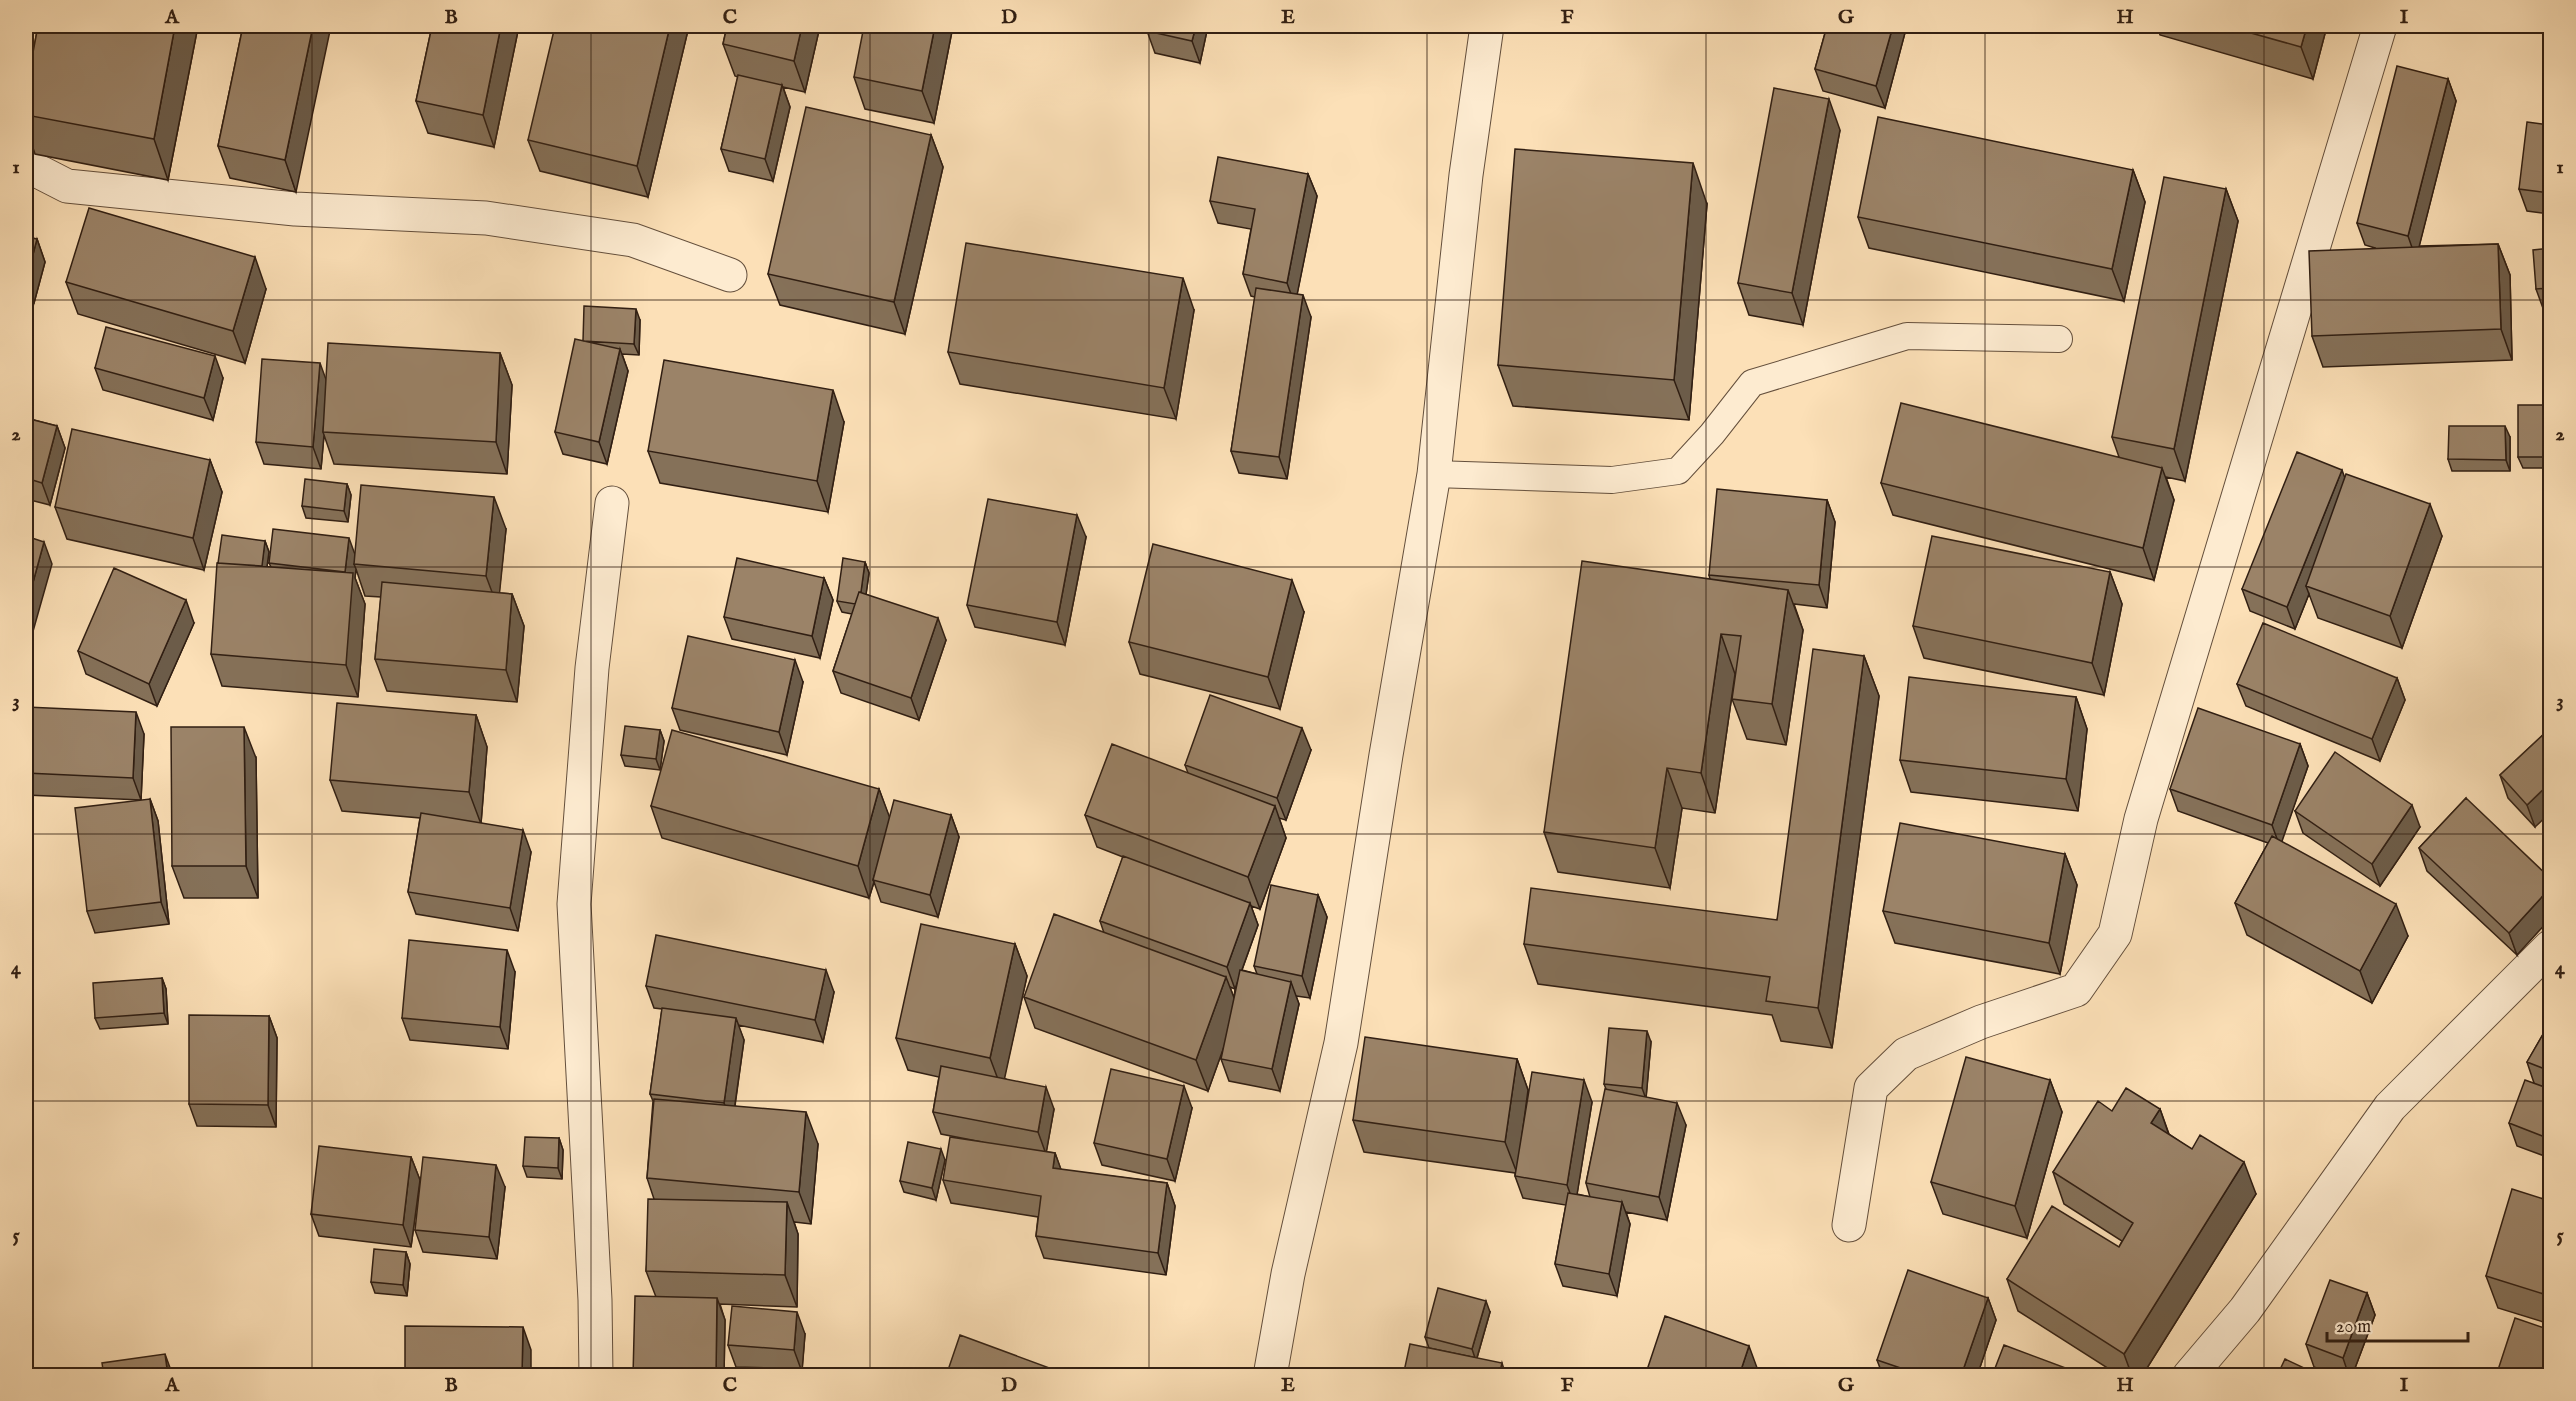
<svg xmlns="http://www.w3.org/2000/svg" width="2576" height="1401" viewBox="0 0 2576 1401" font-family="'IM FELL English',serif">
  <style>
    .lines { fill: none; stroke-linecap: round; stroke-linejoin: round }
    .lane-casing { stroke: #644f3c; stroke-width: 28 }
    .street-casing { stroke: #644f3c; stroke-width: 35 }
    .lane { stroke: #fdebd0; stroke-width: 26 }
    .street { stroke: #fdebd0; stroke-width: 33 }
    .wall { fill: #857159; stroke: #311f13; stroke-width: 1.5; fill-rule: evenodd }
    .shaded-wall { fill: #6c5c49; stroke: #311f13; stroke-width: 1.5 }
    .building { fill: #9b8368; stroke: #311f13; stroke-width: 1.5 }
    .grid { fill: none; stroke: #311f13; stroke-width: 1.5; stroke-opacity: 0.55 }
    .neatline { fill: none; stroke: #311f13; stroke-width: 2 }
    .grid-label { font-size: 20px; text-anchor: middle; font-weight: bold; fill: #311f13 }
  </style>
  <rect width="100%" height="100%" fill="#fce0b7"/>
  <filter id="stains"><feTurbulence type="fractalNoise" baseFrequency=".00333" numOctaves="4"/><feColorMatrix values="0 0 0 0 .2 0 0 0 0 .09 0 0 0 0 .02 0 0 0 .5 -.17"/></filter>
  <radialGradient id="worn" r=".72"><stop offset=".6" stop-color="#630" stop-opacity="0"/><stop offset="1" stop-color="#630" stop-opacity=".3"/></radialGradient>
  <g class="lines">
    <defs>
      <path id="lane" d="M1434,474L1612,480L1678,471L1712,434L1752,383L1907,336L2059,339"/>
      <path id="street" d="M26,165L67,186L295,209L486,218L633,240L730,275
        M1849,1225L1871,1088L1906,1054L1981,1022L2076,990L2115,934L2141,819L2380,26
        M596,1376L595,1300L574,904L592,668L612,503
        M1270,1376L1288,1274L1341,1043L1386,755L1434,474L1466,175L1487,26
        M2189,1376L2245,1310L2390,1107L2550,947"/>
    </defs>
    <use href="#lane" class="lane-casing"/>
    <use href="#street" class="street-casing"/>
    <use href="#lane" class="lane"/>
    <use href="#street" class="street"/>
  </g>
  <path class="wall" d="M38,26H198L168,180L35,154L26,127V89Z
    M243,26L296,192L230,178L218,146Z
    M432,26H519L494,147L428,133L416,101Z
    M689,26L648,197L540,171L528,140Z
    M727,26H820L805,92L783,87L790,107L773,181L729,171L721,149L738,77L735,76L723,44Z
    M953,26L934,123L865,109L854,77Z
    M1208,26L1200,63L1155,53L1147,31Z
    M1827,26H1904L1906,29L1885,108L1823,91L1815,69Z
    M2157,26H2327L2313,79L2160,35Z
    M2448,79L2456,101L2419,246L2498,244L2510,275L2512,360L2323,367L2312,336L2375,248L2365,245L2357,223Z
    M2550,125V214L2527,211L2519,189Z
    M1840,130L1803,325L1749,315L1738,283Z
    M931,135L943,167L905,334L780,305L768,274Z
    M2133,170L2145,202L2124,301L1869,248L1858,217Z
    M1308,174L1317,196L1297,294L1311,317L1287,479L1239,473L1231,451L1255,297L1251,296L1243,274L1251,229L1218,223L1210,201Z
    M2226,189L2238,221L2185,481L2166,477L2174,500L2154,580L1893,515L1881,483L2119,457L2112,437Z
    M1707,204L1689,420L1513,406L1498,365Z
    M26,237L37,239L45,262L34,303L26,301Z
    M2550,248V311H2544L2536,289Z
    M66,282L266,289L245,363L78,314Z
    M1194,310L1176,419L960,384L948,352Z
    M640,320L639,355L622,354L628,371L607,464L563,454L555,432L583,341Z
    M500,353L512,385L507,474L334,464L324,435L321,469L264,464L256,442L326,379Z
    M95,368L223,378L213,420L103,390Z
    M2550,412V468H2523L2518,457Z
    M26,418L57,426L65,448L50,505L26,499Z
    M844,422L828,512L660,483L648,451Z
    M2510,437V471H2452L2448,459Z
    M210,460L222,492L204,570L67,539L55,507Z
    M2344,477L2442,536L2402,648L2318,618L2309,594L2295,629L2250,611L2242,589Z
    M347,484L351,495L348,522L306,518L302,506Z
    M1827,500L1835,522L1827,608L1794,604L1803,630L1786,745L1747,739L1732,699L1735,674L1715,813L1682,808L1670,888L1558,872L1544,832L1710,579L1709,575Z
    M506,529L499,593L512,594L524,626L517,702L387,691L375,659L381,597L365,596L356,569L355,578L365,604L358,697L222,686L211,654L265,541L269,552L267,567H271L269,563L355,554Z
    M1086,537L1065,645L975,627L967,605Z
    M865,562L869,573L866,594L946,640L919,720L841,693L833,671L852,614L842,612L837,601Z
    M2110,572L2122,604L2104,695L1924,658L1913,626Z
    M824,578L833,600L820,658L732,639L724,617Z
    M1304,612L1280,709L1140,674L1129,642Z
    M194,623L157,706L86,674L78,651Z
    M1864,656L1879,696L1832,1048L1781,1041L1772,1015L1538,984L1524,944L1777,920Z
    M2397,678L2405,700L2380,761L2246,706L2237,684Z
    M803,682L787,755L680,730L672,708Z
    M2076,697L2087,729L2078,811L1911,792L1900,760Z
    M26,707L144,734L141,800L26,795Z
    M476,715L487,747L481,823L531,852L518,931L416,914L408,892L420,818L342,811L330,780Z
    M660,730L664,741L660,770L625,766L621,755Z
    M2546,732L2535,827L2508,798L2500,775Z
    M2300,744L2308,766L2281,842L2408,936L2372,1003L2247,935L2235,903L2268,843L2178,811L2170,789Z
    M1311,750L1286,820L1279,818L1286,838L1260,909L1251,906L1258,925L1242,970L1257,974L1254,966L1318,895L1327,917L1310,998L1296,996L1299,1004L1280,1091L1229,1081L1221,1059L1223,1049L1208,1091L1035,1028L1024,997L1104,933L1100,921L1123,857L1097,847L1085,815L1188,773L1185,765ZM1230,987L1235,989L1234,998Z
    M256,758L258,898H184L172,866Z
    M879,789L889,817L951,815L959,837L938,917L881,902L874,882L869,898L662,838L651,806Z
    M2466,798L2517,955L2427,871L2419,848Z
    M150,799L158,821L169,924L95,933L87,911Z
    M2295,811L2420,827L2380,886L2303,833Z
    M2065,854L2077,885L2060,974L1895,943L1883,911Z
    M1015,944L1027,976L1004,1078L1054,1109L1046,1152L1055,1153L1061,1170L1167,1183L1175,1206L1166,1275L1044,1258L1036,1236L1038,1217L951,1203L943,1180L982,1142L941,1134L933,1112L939,1077L908,1070L896,1038Z
    M515,972L508,1049L410,1040L402,1018Z
    M162,978L166,989L168,1024L100,1029L95,1018Z
    M646,986L834,992L823,1042L738,1025L744,1040L735,1106L818,1144L811,1224L794,1222L798,1234L797,1307L720,1304L725,1320L724,1376H633L656,1297L646,1271L654,1199L647,1178L653,1101L650,1094L662,1009L654,1008Z
    M269,1016L277,1038L276,1127L197,1126L189,1104Z
    M2550,1022V1158L2517,1146L2509,1123L2534,1083L2527,1062Z
    M1651,1042L1646,1097L1686,1125L1667,1220L1626,1212L1630,1224L1617,1296L1563,1286L1555,1264L1566,1205L1523,1198L1515,1176V1173L1364,1152L1353,1120L1517,1059L1528,1090L1592,1102L1577,1194L1590,1197L1586,1183L1606,1089L1604,1084Z
    M2050,1080L2062,1112L2027,1238L1943,1214L1931,1182Z
    M1192,1108L1175,1181L1102,1165L1094,1143Z
    M2160,1109L2169,1134L2256,1194L2142,1376H2120L2018,1311L2007,1279L2119,1247L2122,1241L2064,1204L2053,1172L2112,1111Z
    M559,1138L563,1150L562,1179L527,1177L523,1166Z
    M411,1157L420,1180L411,1247L319,1236L311,1214Z
    M945,1160L936,1200L904,1192L900,1181Z
    M505,1187L497,1259L423,1252L415,1230Z
    M2550,1201V1324L2498,1308L2486,1276Z
    M406,1252L410,1264L407,1296L375,1293L371,1282Z
    M2367,1293L2375,1315L2352,1376H2339L2314,1367L2306,1344Z
    M1988,1298L1996,1320L1977,1376H1883L1877,1360Z
    M1490,1312L1477,1358L1429,1348L1425,1337Z
    M805,1334L802,1369L736,1367L728,1345Z"/>
  <path class="shaded-wall" d="M175,26H198L168,180L154,139Z
    M313,26H331L296,192L285,160Z
    M501,26H519L494,147L483,115Z
    M670,26H689L648,197L637,166Z
    M802,26H820L805,92L794,61Z
    M935,26H953L934,123L922,91Z
    M1196,26H1208L1200,63L1192,41Z
    M1893,26H1904L1906,29L1885,108L1876,86Z
    M2307,26H2327L2313,79L2301,47Z
    M2448,79L2456,101L2416,259L2408,236Z
    M782,85L790,107L773,181L765,159Z
    M1829,99L1840,130L1803,325L1792,293Z
    M931,135L943,167L905,334L894,302Z
    M1693,163L1707,204L1689,420L1674,380Z
    M2133,170L2145,202L2124,301L2112,269Z
    M1308,174L1317,196L1295,305L1287,283Z
    M2226,189L2238,221L2185,481L2174,449Z
    M37,239L45,262L34,303L26,281Z
    M2498,244L2510,275L2512,360L2501,329Z
    M255,257L266,289L245,363L233,331Z
    M1183,278L1194,310L1176,419L1164,388Z
    M1303,295L1311,317L1287,479L1279,457Z
    M636,309L640,320L639,355L634,344Z
    M620,349L628,371L607,464L599,442Z
    M500,353L512,385L507,474L496,442Z
    M215,356L223,378L213,420L204,398Z
    M320,363L328,385L323,432L324,435L321,469L313,447Z
    M833,390L844,422L828,512L817,481Z
    M2548,405L2550,412V467L2547,457Z
    M57,426L65,448L50,505L42,483Z
    M2505,426L2510,437V471L2506,460Z
    M210,460L222,492L204,570L193,538Z
    M2162,468L2174,500L2154,580L2143,548Z
    M2342,470L2350,492L2306,586L2309,594L2295,629L2287,607Z
    M347,484L351,495L348,522L344,511Z
    M494,497L506,529L498,608L486,576Z
    M1827,500L1835,522L1827,608L1819,585Z
    M2430,504L2442,536L2402,648L2390,616Z
    M1077,515L1086,537L1065,645L1057,622Z
    M349,538L357,560L354,564L356,569L355,578L365,604L358,697L346,665L345,572Z
    M265,541L269,552L265,581L261,570Z
    M44,542L52,564L28,649L26,641V608Z
    M865,562L869,573L863,616L859,605Z
    M2110,572L2122,604L2104,695L2092,663Z
    M824,578L833,600L820,658L812,636Z
    M1292,580L1304,612L1280,709L1268,677Z
    M1788,590L1803,630L1786,745L1772,704Z
    M512,594L524,626L517,702L506,670Z
    M186,600L194,623L157,706L149,684Z
    M938,618L946,640L919,720L911,698Z
    M1721,634L1735,674L1715,813L1701,773Z
    M1864,656L1879,696L1832,1048L1818,1008Z
    M795,660L803,682L787,755L779,732Z
    M2397,678L2405,700L2380,761L2372,739Z
    M2076,697L2087,729L2078,811L2066,779Z
    M136,712L144,734L141,800L133,778Z
    M476,715L487,747L481,824L469,792Z
    M244,727L256,758L258,898L246,866Z
    M1302,728L1311,750L1286,820L1277,798Z
    M660,730L664,741L660,770L656,759Z
    M2300,744L2308,766L2280,847L2272,825Z
    M1667,768L1682,808L1670,888L1655,848Z
    M2550,783V813L2535,827L2527,805Z
    M879,789L891,821L873,880L874,882L869,898L858,866Z
    M150,799L158,821L169,924L161,902Z
    M2412,805L2420,827L2380,886L2372,864Z
    M1275,806L1286,838L1260,909L1248,877Z
    M951,815L959,837L938,917L930,895Z
    M523,830L531,852L518,931L510,908Z
    M2065,854L2077,885L2060,974L2049,943Z
    M2550,888V919L2517,955L2509,933Z
    M1318,895L1327,917L1310,998L1302,976Z
    M1250,903L1258,925L1235,989L1227,967Z
    M2396,904L2408,936L2372,1003L2360,971Z
    M1015,944L1027,976L1002,1090L990,1058Z
    M507,950L515,972L508,1049L500,1027Z
    M826,970L834,992L823,1042L815,1020Z
    M1226,977L1238,1008L1208,1091L1196,1060Z
    M162,978L166,989L168,1024L164,1013Z
    M1291,982L1299,1004L1280,1091L1272,1069Z
    M269,1016L277,1038L276,1127L268,1105Z
    M736,1018L744,1040L732,1125L724,1103Z
    M1647,1031L1651,1042L1646,1099L1642,1088Z
    M1517,1059L1528,1090L1517,1173L1505,1142Z
    M1584,1080L1592,1102L1575,1207L1567,1185Z
    M2050,1080L2062,1112L2027,1238L2015,1206Z
    M1184,1086L1192,1108L1175,1181L1167,1159Z
    M1046,1087L1054,1109L1046,1154L1038,1132Z
    M1677,1103L1686,1125L1667,1220L1659,1197Z
    M2160,1109L2171,1141L2151,1123Z
    M806,1112L818,1144L811,1224L799,1192Z
    M559,1138L563,1150L562,1179L558,1168Z
    M941,1149L945,1160L936,1200L932,1188Z
    M1055,1153L1063,1175L1053,1168Z
    M411,1157L420,1180L411,1247L403,1225Z
    M2244,1162L2256,1194L2142,1376H2132L2124,1354Z
    M496,1165L505,1187L497,1259L489,1237Z
    M1167,1183L1175,1206L1166,1275L1158,1253Z
    M787,1202L798,1234L797,1307L785,1275Z
    M1622,1202L1630,1224L1617,1296L1609,1274Z
    M406,1252L410,1264L407,1296L403,1285Z
    M2367,1293L2375,1315L2352,1376H2349L2343,1358Z
    M717,1298L725,1320L724,1376H716Z
    M1988,1298L1996,1320L1977,1376H1961Z
    M1486,1301L1490,1312L1476,1361L1472,1349Z
    M797,1312L805,1334L802,1372L794,1350Z
    M523,1327L531,1350V1376H522Z
    M1749,1346L1760,1376H1739Z
    M165,1354L173,1376H168Z
    M1502,1363L1506,1376H1499Z"/>
  <path class="building" d="M38,26H175L154,139L26,115V89Z
    M243,26H313L285,160L218,146Z
    M432,26H501L483,115L416,101Z
    M555,26H670L637,166L528,140Z
    M727,26H802L794,61L723,44Z
    M864,26H935L922,91L854,77Z
    M1149,26H1196L1192,41L1147,31Z
    M1827,26H1893L1876,86L1815,69Z
    M2226,26H2307L2301,47Z
    M2397,66L2448,79L2408,236L2357,223Z
    M738,75L782,85L765,159L721,149Z
    M1774,88L1829,99L1792,293L1738,283Z
    M806,107L931,135L894,302L768,274Z
    M1878,117L2133,170L2112,269L1858,217Z
    M2527,122L2550,125V193L2519,189Z
    M1515,149L1693,163L1674,380L1498,365Z
    M1218,157L1308,174L1287,283L1243,274L1255,209L1210,201Z
    M2164,177L2226,189L2174,449L2112,437Z
    M89,208L255,257L233,331L66,282Z
    M26,237L37,239L26,281Z
    M966,243L1183,278L1164,388L948,352Z
    M2498,244L2501,329L2312,336L2309,251Z
    M2550,248V288L2536,289L2533,250Z
    M1256,288L1303,295L1279,457L1231,451Z
    M584,306L636,309L634,344L583,341Z
    M106,327L215,356L204,398L95,368Z
    M575,339L620,349L599,442L555,432Z
    M328,343L500,353L496,442L323,432Z
    M262,359L320,363L313,447L256,442Z
    M664,360L833,390L817,481L648,451Z
    M1901,403L2162,468L2143,548L1881,483Z
    M2518,405H2548L2547,457H2518Z
    M26,418L57,426L42,483L26,478Z
    M2449,426H2505L2506,460L2448,459Z
    M72,429L210,460L193,538L55,507Z
    M2297,452L2342,470L2287,607L2242,589Z
    M2346,474L2430,504L2390,616L2306,586Z
    M305,479L347,484L344,511L302,506Z
    M361,485L494,497L486,576L354,564Z
    M1717,489L1827,500L1819,585L1709,575Z
    M988,499L1077,515L1057,622L967,605Z
    M273,529L349,538L345,572L269,563Z
    M222,535L265,541L262,566L218,563Z
    M26,536L44,542L26,608Z
    M1932,536L2110,572L2092,663L1913,626Z
    M1153,544L1292,580L1268,677L1129,642Z
    M737,558L824,578L812,636L724,617Z
    M843,558L865,562L861,592H859L855,604L837,601Z
    M1582,561L1788,590L1772,704L1732,699L1741,636L1721,634L1701,773L1667,768L1655,848L1544,832Z
    M217,563L353,573L346,665L211,654Z
    M114,568L186,600L149,684L78,651Z
    M382,582L512,594L506,670L375,659Z
    M859,592L938,618L911,698L833,671Z
    M2263,623L2397,678L2372,739L2237,684Z
    M688,636L795,660L779,732L672,708Z
    M1813,649L1864,656L1818,1008L1766,1001L1770,977L1524,944L1531,888L1777,920Z
    M1909,677L2076,697L2066,779L1900,760Z
    M1210,695L1302,728L1277,798L1185,765Z
    M337,703L476,715L469,792L330,780Z
    M26,707L136,712L133,778L26,773Z
    M2198,708L2300,744L2272,825L2170,789Z
    M625,726L660,730L656,759L621,755Z
    M171,727H244L246,866H172Z
    M672,730L879,789L858,866L651,806Z
    M2546,732L2550,737V783L2527,805L2500,775Z
    M1112,744L1275,806L1248,877L1085,815Z
    M2335,752L2412,805L2372,864L2295,811Z
    M2466,798L2550,878V888L2509,933L2419,848Z
    M150,799L161,902L87,911L75,808Z
    M894,800L951,815L930,895L873,880Z
    M421,813L523,830L510,908L408,892Z
    M1900,823L2065,854L2049,943L1883,911Z
    M2272,836L2396,904L2360,971L2235,903Z
    M1123,856L1250,903L1227,967L1100,921Z
    M1271,885L1318,895L1302,976L1254,966Z
    M1054,914L1226,977L1196,1060L1024,997Z
    M921,924L1015,944L990,1058L896,1038Z
    M656,935L826,970L815,1020L646,986Z
    M409,940L507,950L500,1027L402,1018Z
    M1240,970L1291,982L1272,1069L1221,1059Z
    M162,978L164,1013L95,1018L93,983Z
    M662,1008L736,1018L724,1103L650,1094Z
    M189,1015L269,1016L268,1105L189,1104Z
    M2550,1022V1071L2527,1062Z
    M1609,1028L1647,1031L1642,1088L1604,1084Z
    M1365,1037L1517,1059L1505,1142L1353,1120Z
    M1966,1057L2050,1080L2015,1206L1931,1182Z
    M941,1066L1046,1087L1038,1132L933,1112Z
    M1111,1069L1184,1086L1167,1159L1094,1143Z
    M1532,1072L1584,1080L1567,1185L1515,1176Z
    M2525,1080L2550,1089V1139L2509,1123Z
    M2126,1088L2160,1109L2151,1123L2192,1149L2200,1135L2244,1162L2124,1354L2007,1279L2052,1206L2119,1247L2133,1223L2053,1172L2098,1101L2112,1111Z
    M1605,1089L1677,1103L1659,1197L1586,1183Z
    M654,1099L806,1112L799,1192L647,1178Z
    M525,1137L559,1138L558,1168L523,1166Z
    M950,1137L1055,1153L1053,1168L1167,1183L1158,1253L1036,1236L1041,1196L943,1180Z
    M908,1142L941,1149L932,1188L900,1181Z
    M319,1146L411,1157L403,1225L311,1214Z
    M423,1157L496,1165L489,1237L415,1230Z
    M2512,1189L2550,1201V1296L2486,1276Z
    M1568,1193L1622,1202L1609,1274L1555,1264Z
    M648,1199L787,1202L785,1275L646,1271Z
    M374,1249L406,1252L403,1285L371,1282Z
    M1908,1270L1988,1298L1961,1376H1924L1877,1360Z
    M2330,1280L2367,1293L2343,1358L2306,1344Z
    M1438,1288L1486,1301L1472,1349L1425,1337Z
    M635,1296L717,1298L716,1376H633Z
    M732,1306L797,1312L794,1350L728,1345Z
    M1665,1316L1749,1346L1739,1376H1645Z
    M2515,1318L2550,1330V1376H2496Z
    M405,1326L523,1327L522,1376H405Z
    M960,1335L1071,1376H946Z
    M1410,1344L1502,1363L1499,1376H1403Z
    M2004,1345L2087,1376H1992Z
    M165,1354L168,1376H104L102,1363Z
    M2285,1359L2321,1376H2277Z
    M725,1368L813,1369V1376H725Z
    M537,1372L568,1373V1376H537Z"/>
  <path class="grid" d="M312,26V1376M591,26V1376M870,26V1376M1149,26V1376M1427,26V1376M1706,26V1376M1985,26V1376M2264,26V1376M26,300H2550M26,567H2550M26,834H2550M26,1101H2550"/>
  <rect width="2576" height="1401" fill="none" stroke="#fce0b7" stroke-width="66"/>
  <path d="M2327 1332v9h141v-9" fill="none" stroke="#311f13" stroke-width="3"/>
  <text x="2336" y="1332" font-size="18" fill="#311f13" stroke="#fdebd0" stroke-width="4.5" paint-order="stroke">20 m</text>
  <rect x="33" y="33" width="2510" height="1335" class="neatline"/>
  <g class="grid-label">
    <text x="172" y="23">A</text>
    <text x="451" y="23">B</text>
    <text x="730" y="23">C</text>
    <text x="1009" y="23">D</text>
    <text x="1288" y="23">E</text>
    <text x="1567" y="23">F</text>
    <text x="1846" y="23">G</text>
    <text x="2125" y="23">H</text>
    <text x="2404" y="23">I</text>
    <text x="16" y="173">1</text>
    <text x="2560" y="173">1</text>
    <text x="16" y="440">2</text>
    <text x="2560" y="440">2</text>
    <text x="16" y="707">3</text>
    <text x="2560" y="707">3</text>
    <text x="16" y="974">4</text>
    <text x="2560" y="974">4</text>
    <text x="16" y="1241">5</text>
    <text x="2560" y="1241">5</text>
    <text x="172" y="1391">A</text>
    <text x="451" y="1391">B</text>
    <text x="730" y="1391">C</text>
    <text x="1009" y="1391">D</text>
    <text x="1288" y="1391">E</text>
    <text x="1567" y="1391">F</text>
    <text x="1846" y="1391">G</text>
    <text x="2125" y="1391">H</text>
    <text x="2404" y="1391">I</text>
  </g>
  <rect width="100%" height="100%" filter="url(#stains)"/>
  <rect width="100%" height="100%" fill="url(#worn)"/>
</svg>
